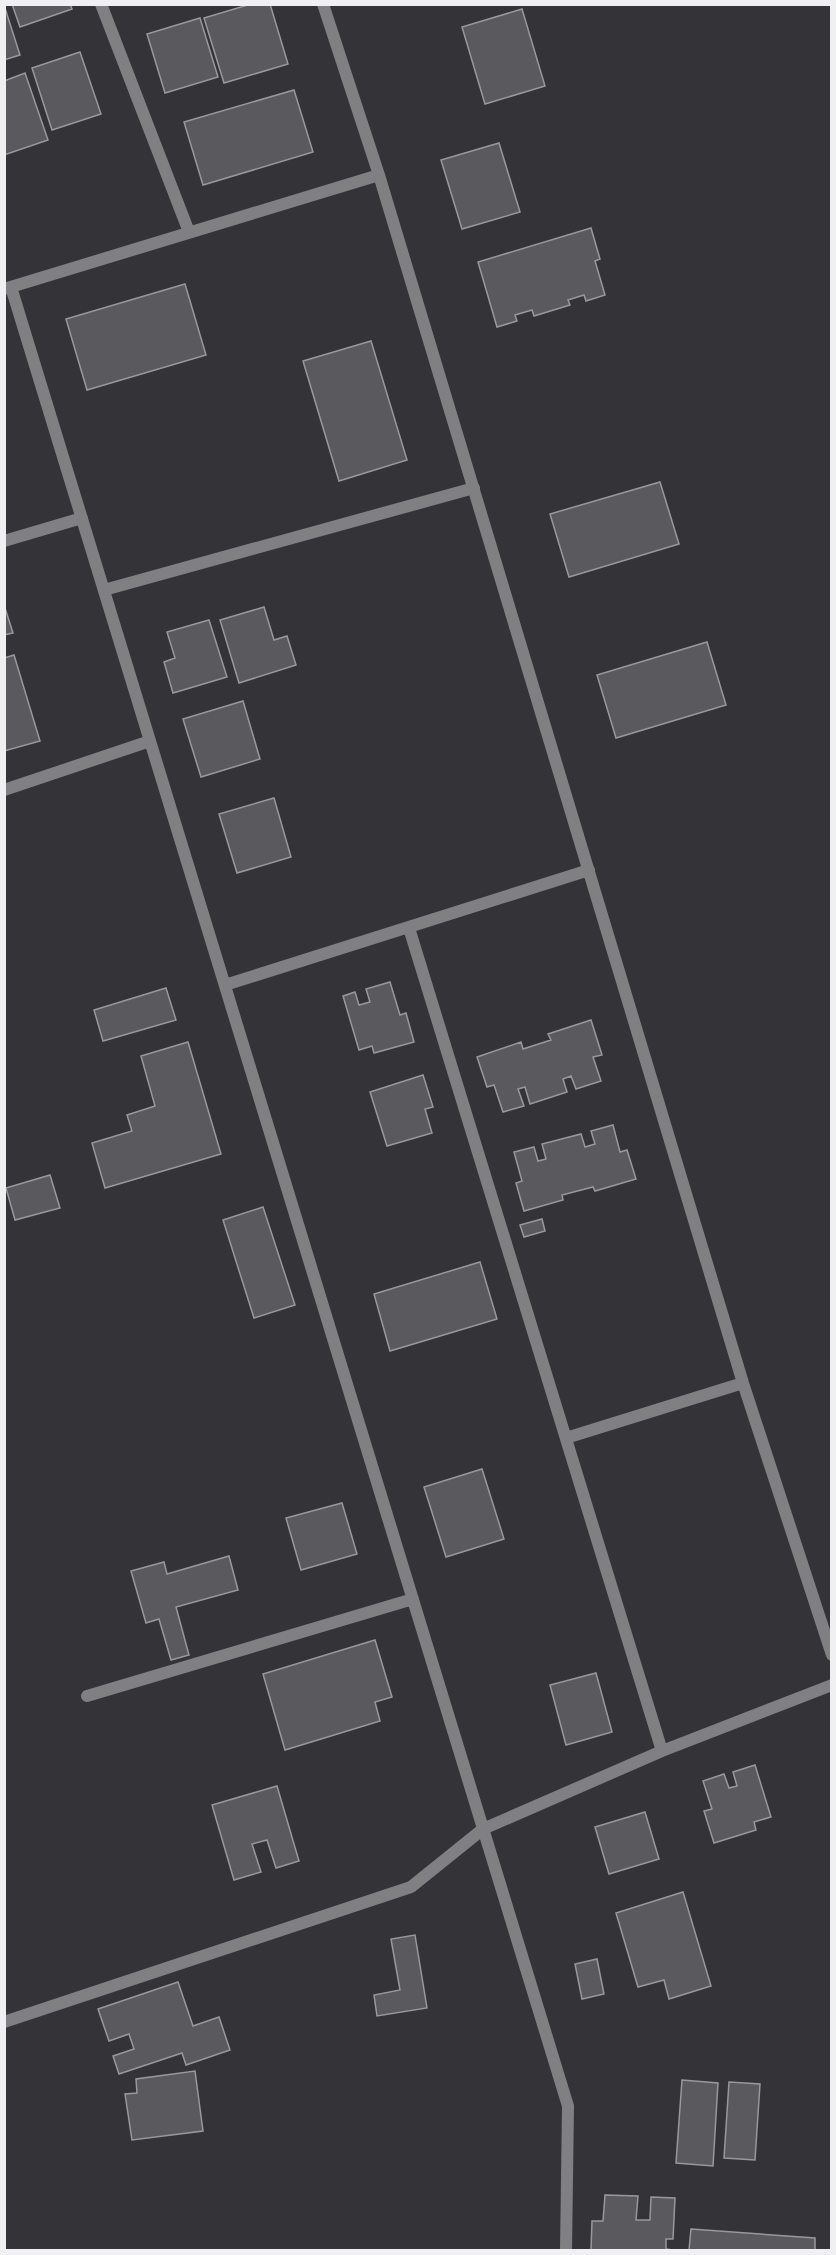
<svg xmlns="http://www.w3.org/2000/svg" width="836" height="2255" viewBox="0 0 836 2255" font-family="Barlow,sans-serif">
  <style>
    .building { fill: #5a595d; stroke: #99989d; stroke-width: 1.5 }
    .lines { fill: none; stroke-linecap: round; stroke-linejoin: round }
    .street { stroke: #808082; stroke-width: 12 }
  </style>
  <rect width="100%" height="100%" fill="#343337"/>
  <path class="building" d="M12,4H70L72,9L20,27Z
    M251,4H270L288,64L224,83L204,18Z
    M4,5L20,55L4,60Z
    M522,9L545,86L485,104L462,27Z
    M200,18L218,77L165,93L147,34Z
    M80,52L101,114L52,130L32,68Z
    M25,73L48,140L4,155V81Z
    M294,90L313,152L203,185L184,122Z
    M499,143L520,212L462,229L441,160Z
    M591,228L600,259L595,261L605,295L586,301L584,295L568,300L570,305L534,316L532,310L515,315L517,321L497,327L478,262Z
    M185,284L206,355L87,390L66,319Z
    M371,341L407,460L339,481L303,361Z
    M660,482L679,544L569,577L550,514Z
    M4,605L13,633L4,635Z
    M264,607L274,640L287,636L296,665L239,683L220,620Z
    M209,620L227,677L173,693L164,662L175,658L167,632Z
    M707,642L726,705L616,738L597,675Z
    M14,655L40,741L4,751V658Z
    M243,701L260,759L201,777L183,719Z
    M274,798L291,857L237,873L219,814Z
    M390,982L400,1015L406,1013L414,1042L374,1053L372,1046L359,1050L343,996L355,992L359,1005L370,1002L366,989Z
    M166,988L176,1020L103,1041L94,1010Z
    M591,1020L602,1055L593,1057L601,1081L576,1089L571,1076L563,1079L567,1092L530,1104L525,1087L518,1089L524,1106L503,1112L494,1085L487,1087L477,1057L521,1042L523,1049L551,1040L548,1034Z
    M188,1042L221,1154L105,1188L92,1143L132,1131L127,1115L155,1106L141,1056Z
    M423,1075L433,1107L425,1109L432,1133L387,1146L370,1092Z
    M613,1125L620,1152L627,1150L636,1179L595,1191L593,1187L562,1195L563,1200L524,1211L516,1183L522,1181L514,1152L534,1147L538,1161L546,1159L542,1144L581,1134L585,1147L595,1144L591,1131Z
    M50,1175L60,1208L15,1220L6,1188Z
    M263,1207L295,1305L254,1318L223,1220Z
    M542,1219L545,1231L524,1237L520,1225Z
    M480,1262L497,1319L390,1351L374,1294Z
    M482,1469L504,1539L446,1557L424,1487Z
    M342,1503L357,1554L301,1570L286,1518Z
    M229,1556L238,1590L176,1607L189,1655L171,1660L159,1619L146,1623L131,1571L164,1562L167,1574Z
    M375,1640L392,1697L375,1702L380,1721L285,1750L263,1674Z
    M596,1673L612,1732L566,1745L550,1685Z
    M755,1765L771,1817L754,1822L756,1830L714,1843L704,1811L712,1809L703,1781L724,1774L729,1788L737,1786L733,1772Z
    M277,1786L299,1861L276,1868L267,1840L252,1844L261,1872L234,1880L212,1805Z
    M645,1812L659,1859L609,1874L595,1827Z
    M683,1892L711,1986L669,1999L664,1980L638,1987L616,1913Z
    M415,1935L427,2008L377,2016L374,1995L400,1990L391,1939Z
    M597,1959L604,1994L582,1999L575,1964Z
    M178,1982L193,2026L219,2017L230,2050L186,2065L182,2053L119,2074L113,2056L134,2049L129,2034L109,2041L98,2009Z
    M195,2071L203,2131L132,2140L125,2094L137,2093L136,2079Z
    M682,2080L718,2083L713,2166L676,2163Z
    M729,2082L760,2084L755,2160L724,2158Z
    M605,2195L638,2196L636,2220H650L651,2197L675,2198L673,2239H666V2249L673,2250H591L592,2221H603Z
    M691,2229L815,2238V2250H689Z"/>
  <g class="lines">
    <path class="street" d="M101,4L189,232
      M323,4L379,175L743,1383L832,1655
      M11,287L568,2106L566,2250
      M4,289L379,175
      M4,541L82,518
      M104,590L474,488
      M4,790L150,741
      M409,928L662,1751
      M225,985L589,870
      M566,1438L743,1383
      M87,1696L413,1599
      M4,2022L411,1887L483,1829L662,1751L832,1685"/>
  </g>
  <rect width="836" height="2255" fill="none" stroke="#f0eff1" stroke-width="12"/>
</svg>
